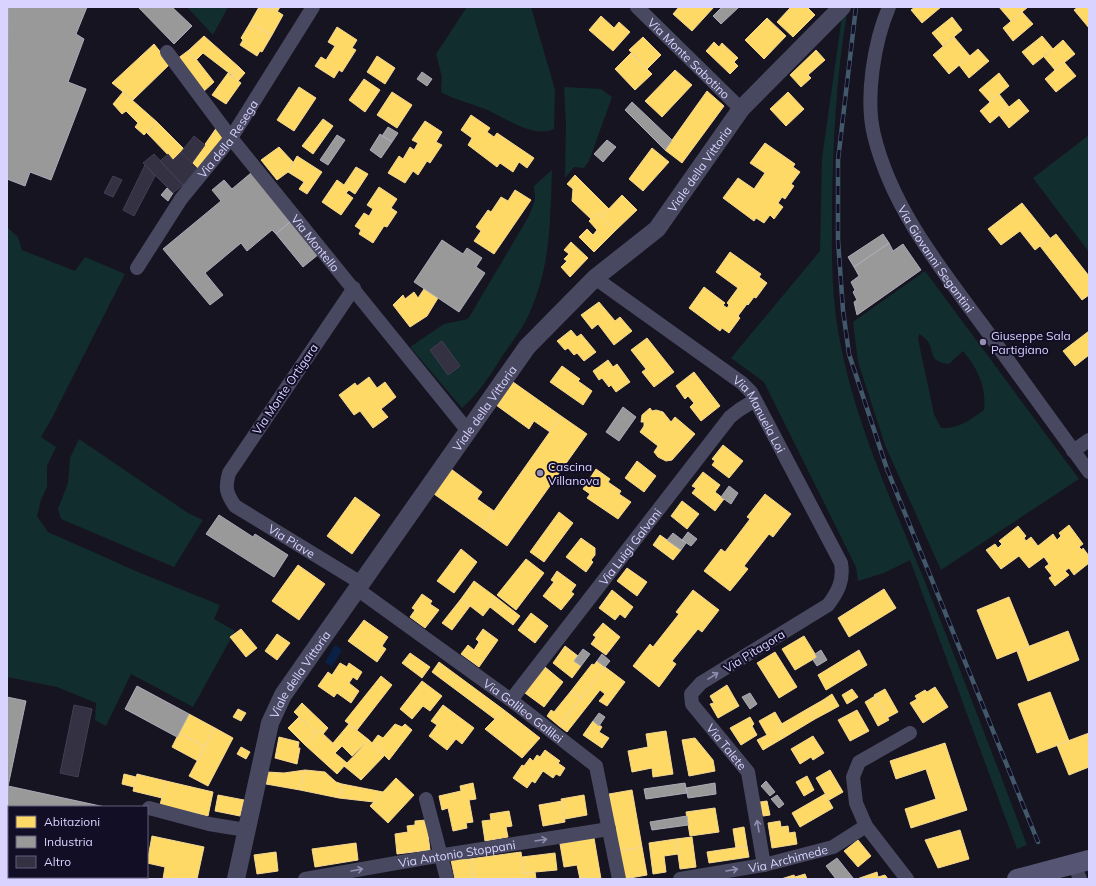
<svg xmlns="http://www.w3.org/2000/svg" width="1096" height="886" viewBox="0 0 1096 886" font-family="Mulish,sans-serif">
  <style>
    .green { fill: #122d2e; fill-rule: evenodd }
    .water { fill: #0b2045 }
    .homes { fill: #ffd966; stroke: #f4d794 }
    .industry { fill: #999; stroke: #acaab8 }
    .building { fill: #343143; stroke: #433e55 }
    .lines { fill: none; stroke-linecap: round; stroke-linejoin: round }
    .minor { stroke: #494861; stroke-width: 14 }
    .tertiary { stroke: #494861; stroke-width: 18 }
    .secondary { stroke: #575574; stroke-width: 20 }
    .rail-casing { stroke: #42586b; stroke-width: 4.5 }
    .rail { stroke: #120e26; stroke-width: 3; stroke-dasharray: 9; stroke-linecap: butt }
    .oneway { stroke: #918eb0 }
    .poi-dot { fill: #9590b1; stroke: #120e26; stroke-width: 1.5 }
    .labels { text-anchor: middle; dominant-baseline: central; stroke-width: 4; stroke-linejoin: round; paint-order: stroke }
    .street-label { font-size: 12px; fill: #d9d3ff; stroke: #120e26 }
    .poi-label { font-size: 12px; fill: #d9d3ff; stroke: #120e26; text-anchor: start }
  </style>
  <rect width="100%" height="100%" fill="#161420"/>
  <path class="green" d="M187,7H228L213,35Z
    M467,7H531L555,90L554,129C533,139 503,116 485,109C470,103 455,100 441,92L442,77L436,54Z
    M847,13C836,78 833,143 832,209C832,249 831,290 838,330C852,416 890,497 923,577C959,666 993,755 1027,845L1017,849L910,560L884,573L858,581L856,567L764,382L731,358L820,251L822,158L842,17Z
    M564,87L601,89L612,97L589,161L584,168L574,167L565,178L566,124Z
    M1089,135V252L1033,178Z
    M552,170C550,221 551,266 529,314C523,328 512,342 503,355C491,374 479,393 462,408L410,347L444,324L468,319L529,216L535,200L534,186Z
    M7,227L18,237L22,250L75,271L85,257L125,274L52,418L41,437L56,447L47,466V487L41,500L37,516L48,532L138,572L220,605L214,619L235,631L193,707L131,674L106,726L95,720L96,703L57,687L7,677Z
    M925,271L1079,479L941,570L885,445L858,362L853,322ZM919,334C921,335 925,338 927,340C936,353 927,361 949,364L963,351C977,367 987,388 984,410C970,420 959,429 941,428L934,414L918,339Z
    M79,439L188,513L203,520L174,567L61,519L58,509L68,483L70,458Z"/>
  <path class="water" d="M335,645L342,650L332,667L325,662Z"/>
  <path class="homes" d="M259,7H263L270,11L272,8L283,15L272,35L250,23Z
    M263,7H280L277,12L272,8L270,11Z
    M679,7H714L692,31L673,14Z
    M791,7H807L815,15L793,37L777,22Z
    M915,7H941L922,23L911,10Z
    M999,7H1028L1011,21Z
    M1078,7H1089V28L1074,10Z
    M1022,12L1033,24L1013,41L1003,28Z
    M601,16L614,28L619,22L630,32L613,51L589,30Z
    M952,17L962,30L943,46L932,33Z
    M767,18L786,36L764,59L745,40Z
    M250,23L272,35L262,52L260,51L257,56L240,45L243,40L241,38Z
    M337,27L357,40L352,48L356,50L342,72L339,70L334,78L315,66L321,57L326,60L335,46L328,42Z
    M204,36L239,67L233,76L203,53L196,60L189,50Z
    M1042,36L1053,49L1033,65L1022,52Z
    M643,37L661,55L647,69L629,50Z
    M954,37L970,56L949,74L933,55Z
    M1063,40L1075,54L1055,70L1044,57Z
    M714,42L719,47L722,43L738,58L734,62L738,66L730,74L706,51Z
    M154,44L170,64L133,100L112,83Z
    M978,49L989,61L969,78L959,65Z
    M189,50L214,82L203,92L177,59Z
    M816,50L825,60L808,75L811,78L801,87L790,75Z
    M631,53L652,74L635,90L615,69Z
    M377,56L395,68L385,84L367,72Z
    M1064,62L1076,76L1056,92L1045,79Z
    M239,67L245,73L238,81L233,76Z
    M675,70L692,85L662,117L645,101Z
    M228,73L241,83L226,104L212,95Z
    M999,73L1009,86L990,102L979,90Z
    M364,79L380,90L365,112L349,100Z
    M299,87L316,98L294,131L277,120Z
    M707,91L724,106L682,163L665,150Z
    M123,92L157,122L144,135L135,127L138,123L126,111L122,114L113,104Z
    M392,92L412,105L397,128L377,115Z
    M788,92L804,109L786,126L770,109Z
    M999,94L1009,107L990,123L980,111Z
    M1019,99L1029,111L1009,128L999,115Z
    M471,115L490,128L487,132L494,137L497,133L534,158L527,168L519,162L513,172L500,163L497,167L468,145L472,138L461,130Z
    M323,119L333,126L313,154L302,146Z
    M425,121L442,132L436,142L442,145L430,163L427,161L418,175L413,171L405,183L388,173L399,156L403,159L410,147L414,150L418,143L412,140Z
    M157,122L184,149L173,160L147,133Z
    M217,127L224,136L201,168H197L192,163Z
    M765,143L795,164L793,167L800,172L791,184L794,186L785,199L782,197L778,203L783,207L774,219L770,215L764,223L756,218L754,221L723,198L738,178L754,189L765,173L750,163Z
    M279,147L293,162L288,172L277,180L261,160Z
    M652,148L669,162L643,191L629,179Z
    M297,156L322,172L307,194L299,189L304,182L288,172Z
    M356,167L368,174L355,194L349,190L346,193L353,198L341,215L322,202L337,180L344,185Z
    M575,175L609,209L601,217L597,213L591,219L572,201L573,189L567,184Z
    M379,187L397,199L391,208L397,212L387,227L384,226L373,243L359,234L361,230L355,226L364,213L369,216L373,209L367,205Z
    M515,190L531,200L494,254L474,241L481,231L476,227L488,210L491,212L501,197L508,201Z
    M622,195L637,210L615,231L601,217Z
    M1022,203L1050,238L1035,250L1020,231L1001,245L988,229Z
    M597,213L615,231L594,252L579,237L587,229L593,235L597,230L589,221Z
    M1056,234L1089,276V295L1082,300L1040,246Z
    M571,242L588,258L570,277L561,267L567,261L564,259L569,254L564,250Z
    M730,252L761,274L759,277L767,283L756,298L754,297L748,305L747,304L738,316L740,318L729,333L722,328L720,331L689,308L704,287L725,303L723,305L727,308L729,305L727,303L738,288L716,272Z
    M424,289L438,298L427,316L410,327L393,305L403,295L405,299L414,292L418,298Z
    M599,302L615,321L620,317L632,331L614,345L598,324L592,329L581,315Z
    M571,330L577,337L581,334L596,352L584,361L577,353L574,355L568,348L565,350L557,341Z
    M1089,331V355L1075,366L1063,351Z
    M647,338L674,372L654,387L642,372L646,369L631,350Z
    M608,360L613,367L617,364L630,382L616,392L611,385L609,387L602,378L599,380L593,371Z
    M562,366L580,379L578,381L592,391L583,405L550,382Z
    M694,372L720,406L701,421L690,407L694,403L688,396L685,399L676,386Z
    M369,377L377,388L385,382L396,397L381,409L388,417L373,428L360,411L354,415L339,395L355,383L357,386Z
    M513,382L561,416L550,432L534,421L529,429L496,405Z
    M650,408L652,411L656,410L663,412L671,422L675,417L695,434L672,460L666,461L658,457L654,452L658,446L640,432L644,426V422H641L642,415Z
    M561,416L587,434L507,546L482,528Z
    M723,445L743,461L729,478L712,465L715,461L712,459Z
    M637,461L656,476L644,492L625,478Z
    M451,469L482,492L477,499L494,511L482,528L434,494Z
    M596,469L610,479L608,482L621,491L619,494L631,502L618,519L587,498L590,494L583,489Z
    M703,472L720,485L715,492L724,499L715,511L692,493L696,488L692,486Z
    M765,494L791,514L773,537L769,534L744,566L748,569L730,591L704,571L721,549L725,552L750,519L747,517Z
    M355,497L380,515L352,554L327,536Z
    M682,501L699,514L687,529L671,516Z
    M559,512L573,523L544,562L530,552Z
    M1069,525L1083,544L1079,547L1082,550L1083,548L1089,556V563L1074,575L1069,568L1065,571L1069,575L1055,586L1049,578L1052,576L1045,567L1049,564L1044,557L1029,568L1019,556L1001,569L986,550L995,544L998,548L1002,544L999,541L1018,526L1026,536L1024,538L1026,541L1031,537L1038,546L1053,534L1057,540L1061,536L1059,533Z
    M660,535L681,550L673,560L653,545Z
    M581,538L595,548V555L591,560L593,562L586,572L566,557Z
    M461,549L477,562L454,593L437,581Z
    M526,559L544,573L516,610L497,595Z
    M298,565L325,584L299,620L272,601Z
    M627,568L647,582L637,596L617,581Z
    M557,571L576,585L571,592L574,594L561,610L543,596L554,582L551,580Z
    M474,581L497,598L483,616L461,599Z
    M884,589L896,608L849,637L838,618Z
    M612,590L633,607L625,618L620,614L615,620L599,608Z
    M693,590L719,610L702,632L698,629L672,661L676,664L659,687L633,666L650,644L653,647L679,614L676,612Z
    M422,594L432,601L430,604L439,610L425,628L410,617L415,610L412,608Z
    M1009,597L1029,646L997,659L977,610Z
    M497,598L520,616L513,625L490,607Z
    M461,599L470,606L452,630L442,623Z
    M531,613L548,626L535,643L518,630Z
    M364,620L388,637L382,646L386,649L377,662L348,641Z
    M603,623L620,637L606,655L591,644L596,637L593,635Z
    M241,629L257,648L246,657L230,637Z
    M483,629L498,640L479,667L461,654L468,645L474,650L479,642L476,639Z
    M1068,631L1079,660L1028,681L1017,651Z
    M277,634L290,643L277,660L265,651Z
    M804,636L817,657L795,670L782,649Z
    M565,646L578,656L574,661L581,666L572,678L553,663Z
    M859,650L867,665L826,690L818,675Z
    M775,652L797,687L779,698L757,663Z
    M410,653L430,667L422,678L402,663Z
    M597,661L605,667L581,698L571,691L592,664L594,665Z
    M439,662L504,710L495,719L432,672Z
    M340,663L347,667L349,663L362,672L357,680L353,677L349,683L359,691L351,703L337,693L334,697L318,686L328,672L332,675Z
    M545,667L563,682L544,707L525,693Z
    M605,667L625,682L607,706L599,701L605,694L600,690L567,732L559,726Z
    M381,676L392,685L357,730L345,721Z
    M422,681L442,696L430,711L423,706L412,719L400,709Z
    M727,685L739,706L718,718L710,704L714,703L710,696Z
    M935,687L948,707L923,723L910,703L917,699L915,696L925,690L927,692Z
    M852,689L858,697L847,704L842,695Z
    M885,689L898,712L887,718L874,695Z
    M571,691L581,698L559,726L547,716L551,710L554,712Z
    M1050,692L1069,741L1037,753L1018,704Z
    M832,694L839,706L830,711L823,700Z
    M875,696L889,720L878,726L865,702Z
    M823,700L830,711L815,719L809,708Z
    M302,703L328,728L323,734L319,730L316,733L294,712Z
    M443,705L474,728L462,744L456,739L447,750L429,736L437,725L431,721Z
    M809,708L815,719L785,737L778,726Z
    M238,709L246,713L241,721L233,717Z
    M504,710L540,738L522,758L485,729Z
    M857,710L869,731L850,741L838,720Z
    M775,712L782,724L778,726L785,737L763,750L757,740L767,735L759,721Z
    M189,714L215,728L205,747L179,733Z
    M299,717L316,733L305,745L288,728Z
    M750,717L754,724L752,726L757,735L741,745L730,728Z
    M593,721L602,727L599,732L609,738L602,748L583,735Z
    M349,724L369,740L352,756L342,746L339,749L333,743Z
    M395,724L402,727L405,724L412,730L389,760L372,743L378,735L383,738Z
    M215,728L233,738L208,786L189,776Z
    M319,730L339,749L335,753L347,763L337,774L305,745Z
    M666,731L673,774L653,777L652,768L632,772L628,751L648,747L646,734Z
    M179,733L205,747L198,761L172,747Z
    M1089,733V767L1069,775L1057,745Z
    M813,736L824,753L813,760L811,757L800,764L791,749Z
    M279,737L299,742L298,748H300L297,764L275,758Z
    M695,738L713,760L715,771L689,776L682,740Z
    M369,740L385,755L361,780L344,766Z
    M945,743L967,810L911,828L905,809L936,799L926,769L896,779L890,761Z
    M241,747L250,752L246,759L237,754Z
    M545,750L560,761L558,763L565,768L560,776L556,774L553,778L543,771L535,783L532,781L527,788L513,778L522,765L524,766L530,758L533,761L537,755L540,757Z
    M305,770L300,790L266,784L267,772L284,773Z
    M305,770L325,772L336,782L342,784L339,798L300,790Z
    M830,770L843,792L829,800L816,778Z
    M124,774L136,777L134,787L122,784Z
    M137,774L166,781L162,798L133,791Z
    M807,776L814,790L804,796L796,782Z
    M396,778L414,795L388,823L370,806Z
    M166,781L213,792L208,816L160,805Z
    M473,783L476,799L469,800L473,822L466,823L467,828L453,831L448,808L442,810L439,796L461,791L460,786Z
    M342,784L383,792L374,802L339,798Z
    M632,790L642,847L619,851L609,794Z
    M825,794L833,808L800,827L792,813Z
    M218,795L244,800L240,816L215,811Z
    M584,795L587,815L565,819L561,799Z
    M562,801L565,822L543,826L539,805Z
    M767,801L770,815L763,816L760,802Z
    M715,808L719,832L690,836L686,812Z
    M509,811L512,826L506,827L508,837L485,841L482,821L491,820L490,814Z
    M426,820L430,850L397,854L395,834L408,832L407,826L415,825V821Z
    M780,821L781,827L788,826L789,833L795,832L797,844L772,848L768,823Z
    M744,827L747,846L736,848L733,829Z
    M960,830L969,859L938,868L925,840Z
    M152,836L204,847L197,879H163L165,867L147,863Z
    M692,837L696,867L680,869L676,839Z
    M594,838L601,879H580L577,865L564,867L560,844Z
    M676,839L678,854L664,856L666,872L653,874L649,843Z
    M858,840L871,856L858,867L844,851Z
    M356,843L358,860L315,867L312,849Z
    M747,846L749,857L709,863L707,852Z
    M642,847L647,875L624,879L619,851Z
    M276,852L278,871L257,874L254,855Z
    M521,852L524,873L535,872L536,879H474L470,859Z
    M555,853L557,870L524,873L522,857Z
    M470,859L474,879H455L451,860Z
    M877,872L878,877L885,875L888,879H857Z
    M805,874L807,879H781L794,875L795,877Z"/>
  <path class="industry" d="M8,7H87L76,34L84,39L68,82L86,89L51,180L30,172L25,186L7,179Z
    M138,7H172L192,26L174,44Z
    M722,7H739L721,24L713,16Z
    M422,72L432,79L427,86L417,79Z
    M632,102L672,140L665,150L625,110Z
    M388,127L398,133L392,142L382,136Z
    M380,134L392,142L381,158L370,150Z
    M337,135L345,140L328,165L320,160Z
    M607,140L616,147L603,162L594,154Z
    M251,173L291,221L276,234L272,230L247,251L241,243L205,273L223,295L210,305L163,249L221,201L212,190L224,180L232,189Z
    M167,188L173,193L168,201L161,195Z
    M291,221L319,254L303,267L276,234Z
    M883,234L889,243L854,267L848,257Z
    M442,240L463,254L467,248L482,258L476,267L485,273L459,312L414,282Z
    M889,243L893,251L903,244L921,270L857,315L854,302L857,300L853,292L855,290L851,282L859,276L854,267Z
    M623,407L636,417L619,441L606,432Z
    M729,486L738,493L731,504L721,497Z
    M219,515L253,537L255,534L288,555L274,577L206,534Z
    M688,532L697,539L691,546L682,540Z
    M673,533L686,543L681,550L667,540Z
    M583,649L590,654L581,666L574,661Z
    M821,650L827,660L817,666L813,660L817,657L815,654Z
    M602,654L610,661L605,667L597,661Z
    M137,686L189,714L177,737L125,709Z
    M750,693L757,704L750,709L742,697Z
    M7,697L26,701L7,791Z
    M599,713L605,717L599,726L593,721Z
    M766,781L775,792L770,796L761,786Z
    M685,783L687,793L646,799L644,789Z
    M715,783L716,794L688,798L686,788Z
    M8,786L105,807H9V872H7Z
    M777,795L784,804L779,808L771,799Z
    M687,816L688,825L652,830L650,822Z
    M837,858L853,878L836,879L826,866Z
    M31,877H111L110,879H40Z"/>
  <path class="building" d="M194,136L205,145L192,163L181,152Z
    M181,152L197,168L183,185L160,161L168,154L173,160Z
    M154,154L183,185L173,193L143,163Z
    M145,165L155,176L134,216L123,210Z
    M113,176L122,180L113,197L104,193Z
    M442,341L460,366L448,375L430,350Z
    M74,705L92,709L78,777L60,773Z"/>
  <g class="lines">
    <g class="minor">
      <path id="s1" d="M637,7L741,109"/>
      <path id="s2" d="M889,7C874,42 865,98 874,135C891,206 938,265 981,323C1017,373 1053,422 1089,472"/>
      <path id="s3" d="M167,52L231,138L468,431"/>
      <path id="s4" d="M137,268L181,199L231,138L313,7"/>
      <path id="s5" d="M595,278L742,383L751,392L841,563C844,580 838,592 828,605L701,683L691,694L692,704L748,772L764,865"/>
      <path id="s6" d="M354,288L229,473C225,488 226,493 235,506L361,583"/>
      <path d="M1073,451L1089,440"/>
      <path id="s7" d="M357,589L511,700L596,766L619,879"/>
      <path id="s8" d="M511,700L730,417L739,410L755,400"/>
      <path d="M426,799L447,879"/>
      <path d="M149,808L209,824L246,830"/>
      <path d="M1074,864L1080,879"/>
      <path id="s9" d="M305,879L425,858L609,829"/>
      <path id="s10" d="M680,879L764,865L833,847L866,826"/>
      <path d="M907,879L866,826L856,803L853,777L859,762L910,733"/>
    </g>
    <path class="tertiary" id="s11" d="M236,879L270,723L283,695L322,639L527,347L595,278L657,229L741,109L842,7"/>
    <path class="secondary" d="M1017,879L1089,860"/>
    <defs>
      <path id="rail" d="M856,7L838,160V240L843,310L849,354L887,469L1038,842"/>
    </defs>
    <use href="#rail" class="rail-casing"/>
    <use href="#rail" class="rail"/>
  </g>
  <defs><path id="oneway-shaft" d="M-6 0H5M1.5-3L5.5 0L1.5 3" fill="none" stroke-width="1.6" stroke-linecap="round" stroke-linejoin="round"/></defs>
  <g class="oneway">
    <use href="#oneway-shaft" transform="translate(713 676) rotate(-32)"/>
    <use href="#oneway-shaft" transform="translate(758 826) rotate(-100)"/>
    <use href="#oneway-shaft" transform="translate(541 840) rotate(-9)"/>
    <use href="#oneway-shaft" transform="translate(357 870) rotate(-10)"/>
    <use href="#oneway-shaft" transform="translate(732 870) rotate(-10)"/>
  </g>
  <g class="poi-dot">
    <circle cx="983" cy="342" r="4"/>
    <circle cx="540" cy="473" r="4"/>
  </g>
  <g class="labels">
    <g class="street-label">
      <text stroke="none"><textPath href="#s1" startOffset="73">Via Monte Sabotino</textPath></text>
      <text stroke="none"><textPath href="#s4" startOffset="158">Via della Resega</textPath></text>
      <text stroke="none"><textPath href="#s11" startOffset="865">Viale della Vittoria</textPath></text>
      <text stroke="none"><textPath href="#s3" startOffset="242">Via Montello</textPath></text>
      <text stroke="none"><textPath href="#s2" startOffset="270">Via Giovanni Segantini</textPath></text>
      <text transform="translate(285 389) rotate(-56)">Via Monte Ortigara</text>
      <text stroke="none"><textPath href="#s11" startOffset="541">Viale della Vittoria</textPath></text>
      <text stroke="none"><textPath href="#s5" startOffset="216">Via Manuela Loi</textPath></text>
      <text stroke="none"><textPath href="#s6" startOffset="325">Via Piave</textPath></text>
      <text stroke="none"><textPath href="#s8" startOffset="194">Via Luigi Galvani</textPath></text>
      <text transform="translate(754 651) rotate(-32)">Via Pitagora</text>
      <text stroke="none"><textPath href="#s11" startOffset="217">Viale della Vittoria</textPath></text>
      <text stroke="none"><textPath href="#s7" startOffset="206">Via Galileo Galilei</textPath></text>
      <text stroke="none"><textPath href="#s5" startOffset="661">Via Talete</textPath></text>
      <text stroke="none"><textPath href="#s9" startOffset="154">Via Antonio Stoppani</textPath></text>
      <text stroke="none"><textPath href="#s10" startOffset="110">Via Archimede</textPath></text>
    </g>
    <g class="poi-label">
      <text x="991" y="335">Giuseppe Sala<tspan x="991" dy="14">Partigiano</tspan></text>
      <text x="548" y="466">Cascina<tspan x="548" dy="14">Villanova</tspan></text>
    </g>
  </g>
  <rect width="1096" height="886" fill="none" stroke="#d9d3ff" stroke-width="16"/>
  <rect x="8" y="806" width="140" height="72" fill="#120e26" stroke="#625d7d"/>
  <rect x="16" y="816" width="20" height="12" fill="#ffd966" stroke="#625d7d"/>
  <text x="44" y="826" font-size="12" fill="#d9d3ff">Abitazioni</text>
  <rect x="16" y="836" width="20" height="12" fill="#999999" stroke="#625d7d"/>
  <text x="44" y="846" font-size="12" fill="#d9d3ff">Industria</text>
  <rect x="16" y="856" width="20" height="12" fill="#343143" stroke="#625d7d"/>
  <text x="44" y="866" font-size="12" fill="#d9d3ff">Altro</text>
</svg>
